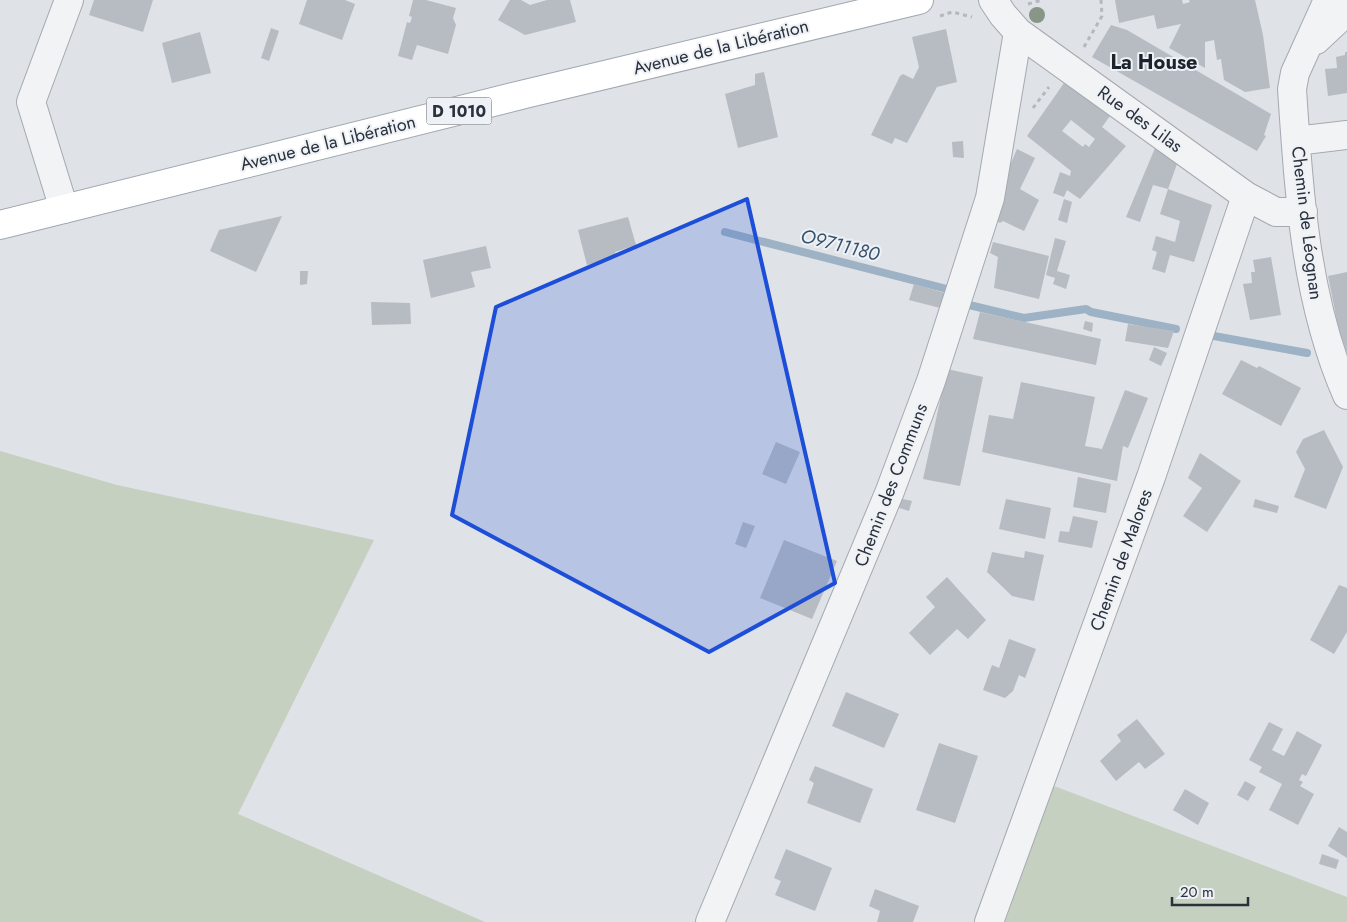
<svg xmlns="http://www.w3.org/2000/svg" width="1347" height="922" viewBox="0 0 1347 922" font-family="Jost,sans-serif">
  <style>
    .green { fill: #c5d0c1 }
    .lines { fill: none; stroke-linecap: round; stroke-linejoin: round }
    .stream { stroke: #9db2c4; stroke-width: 8 }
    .building { fill: #b7bcc3; fill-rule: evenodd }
    .minor-casing { stroke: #a5a9b0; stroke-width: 30 }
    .major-casing { stroke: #9fa8b1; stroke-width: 30 }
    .path { stroke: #b5b9be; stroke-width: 3; stroke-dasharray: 4 4; stroke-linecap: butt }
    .minor { stroke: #f1f3f5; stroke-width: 28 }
    .major { stroke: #fff; stroke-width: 28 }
    .tree { fill: #889687 }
    .marked { fill: #1d4ed8; fill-opacity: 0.2; stroke: #1d4ed8; stroke-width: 4; stroke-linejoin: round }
    .labels { text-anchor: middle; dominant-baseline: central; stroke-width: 4; stroke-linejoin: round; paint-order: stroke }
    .shield { fill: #eef1f5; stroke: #646b74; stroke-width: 1 }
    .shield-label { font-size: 16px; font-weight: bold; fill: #29313c }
    .street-label { font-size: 18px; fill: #29313c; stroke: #eef1f5 }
    .water-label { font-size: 19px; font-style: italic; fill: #37526d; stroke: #eef1f5 }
    .quarter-label { font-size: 20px; font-weight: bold; fill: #1b232d; stroke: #eef1f5 }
  </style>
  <rect width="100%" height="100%" fill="#dfe2e7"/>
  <path class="green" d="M0,451L117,485L374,540L238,814L485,922H0Z
    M1054,786L1347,897V922H1005Z"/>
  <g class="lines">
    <path class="stream" d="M725,232L947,289
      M969,305L1024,318L1086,309L1091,312L1176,329
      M1214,336L1307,353"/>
  </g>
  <path class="building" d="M94,0H153L143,32L89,15Z
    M307,0H345L355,4L342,40L299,24Z
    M413,0H426L456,8L453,18L456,25L448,54L417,45L412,60L398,56L407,22L410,23L412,17L409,16Z
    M510,0H521L530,5L547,0H570L576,22L525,35L498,20Z
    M1115,0H1182L1183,4L1190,2L1189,0H1255L1263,35L1270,88L1245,92L1224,80L1221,59L1217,60L1214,40L1205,42V68L1169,48L1181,24L1157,29L1154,15L1119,23Z
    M1111,25L1127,30L1271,114L1264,135L1266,136L1257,151L1092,57Z
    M271,28L279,31L269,61L261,58Z
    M946,29L957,82L937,87L907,143L895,138L892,144L871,135L900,76L903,74L913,79L919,67L912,37Z
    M200,32L211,73L172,83L162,43Z
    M1345,52H1347V93L1328,96L1325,69L1337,68L1336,57L1345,55Z
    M764,72L778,137L738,148L725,94L755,85V74Z
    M1064,83L1110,116L1102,127L1126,146L1080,199L1067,190L1064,197L1053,193L1060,172L1070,176L1071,171L1027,136ZM1071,120L1095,139L1089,147L1085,144L1083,147L1062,131Z
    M963,141L964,158L953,157L952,142Z
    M1155,148L1177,164L1168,189L1212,205L1194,262L1170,255L1165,273L1152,269L1157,252L1152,250L1156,236L1175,242L1180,221L1160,214L1168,189L1153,185L1140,222L1126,217Z
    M1017,149L1035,158L1020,189L1039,200L1024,231L1003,221L1000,223L988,216Z
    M1064,199L1072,202L1067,223L1058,220Z
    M282,216L256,272L210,251L219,230Z
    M628,217L636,245L615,252L616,256L587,265L578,230Z
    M1055,238L1066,241L1057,271L1070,275L1066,289L1053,284L1055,278L1046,275Z
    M993,242L1049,256L1039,299L994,288L998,257L990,253Z
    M486,246L491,268L471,272L475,287L431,298L423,260Z
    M1271,257L1281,315L1250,320L1243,284L1252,283L1251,272H1255L1253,260Z
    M300,271H308L307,284L300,285Z
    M1347,272V353L1338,326L1328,276Z
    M914,284L945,293L940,308L909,300Z
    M371,302L410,303L411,324L372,325Z
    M980,312L1101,339L1096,365L973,339Z
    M1085,321L1093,323L1092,332L1083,329Z
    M1128,324L1174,331L1168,348L1125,341Z
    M1154,347L1167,353L1161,366L1149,360Z
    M1241,360L1257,368L1259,366L1301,388L1281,426L1222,394Z
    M947,369L983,377L960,486L923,479Z
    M1021,382L1095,397L1085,446L1102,449L1125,390L1148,398L1128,448L1123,446L1117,481L982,452L989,415L1013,419Z
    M1324,430L1343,467L1326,509L1294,497L1305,469L1296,452L1303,439Z
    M776,442L800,452L786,484L762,474Z
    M1200,453L1241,481L1207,532L1183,516L1202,488L1188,478Z
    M1078,477L1111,484L1106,513L1073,507Z
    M898,498L912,501L909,511L896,507Z
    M1006,499L1051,508L1045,539L999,529Z
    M1255,499L1279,506L1277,513L1253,507Z
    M1073,516L1098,521L1092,548L1058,542L1060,531L1069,532Z
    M743,522L755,526L746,548L735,544Z
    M784,540L837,561L812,619L760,598Z
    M1025,551L1044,555L1034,601L1012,596L987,572L992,552L1024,558Z
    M947,577L986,620L968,639L957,629L930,655L909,633L935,607L926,597Z
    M1339,585L1347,588V632L1334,654L1310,640Z
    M1009,639L1036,649L1025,678L1019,675L1013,691L1005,698L983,690L992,665L999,668Z
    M846,692L899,714L884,748L832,726Z
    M1137,719L1165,754L1145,769L1139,762L1116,781L1100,761L1121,741L1117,735Z
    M1269,722L1283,729L1272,750L1284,756L1297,731L1322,745L1306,776L1302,774L1299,780L1303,782L1300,786L1314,794L1298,825L1269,810L1282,784L1259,772L1262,767L1249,760Z
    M939,743L978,756L955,823L916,810Z
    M815,766L873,789L860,823L807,803L814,783L809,780Z
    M1245,781L1256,787L1248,801L1237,795Z
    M1185,789L1209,803L1198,825L1173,810Z
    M1339,827L1347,832V858L1328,846Z
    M786,849L832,868L815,911L775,895L781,881L774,878Z
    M1322,854L1339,860L1336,869L1319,864Z
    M875,889L919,906L913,922H877L880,911L869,906Z"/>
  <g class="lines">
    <defs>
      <path id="minor" d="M993,0L1003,15L1018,32L1246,196L1276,212H1303
        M1328,0L1295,73L1292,89C1299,192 1305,299 1347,395
        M1316,40L1347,11
        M1296,141L1347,135
        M64,209L31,102L69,0
        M710,922L890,491L931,381L990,198L1018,32
        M989,922L1151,477L1246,196"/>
      <path id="major" d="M0,225L525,94L919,0"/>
    </defs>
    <use href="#minor" class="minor-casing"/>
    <use href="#major" class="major-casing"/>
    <path class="path" d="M1028,4L1042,0
      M940,16L952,12L972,17
      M1084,47L1102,16L1101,0
      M1033,108L1049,87"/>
    <use href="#minor" class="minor"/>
    <use href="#major" class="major"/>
  </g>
  <circle class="tree" cx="1037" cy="15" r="8"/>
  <path class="marked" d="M747,199L835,583L709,652L452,515L496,307Z"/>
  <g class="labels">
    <rect class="shield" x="426.5" y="97.5" width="65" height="27" rx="4"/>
    <g class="shield-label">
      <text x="459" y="111">D 1010</text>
    </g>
    <g class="street-label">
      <text transform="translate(721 47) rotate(-14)">Avenue de la Libération</text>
      <text transform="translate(1140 119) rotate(36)">Rue des Lilas</text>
      <text transform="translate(328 143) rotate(-14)">Avenue de la Libération</text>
      <text transform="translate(1307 223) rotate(83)">Chemin de Léognan</text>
      <text transform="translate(891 485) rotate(-69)">Chemin des Communs</text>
      <text transform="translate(1121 560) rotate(-70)">Chemin de Malores</text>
    </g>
    <g class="water-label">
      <text transform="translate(840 245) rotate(14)">O9711180</text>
    </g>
    <g class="quarter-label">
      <text x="1154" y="62">La House</text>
    </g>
  </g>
  <path d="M1172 897v8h76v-8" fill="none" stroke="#29313c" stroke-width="2.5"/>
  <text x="1180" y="897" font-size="15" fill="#29313c" stroke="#eef1f5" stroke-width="4" paint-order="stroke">20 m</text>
</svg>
